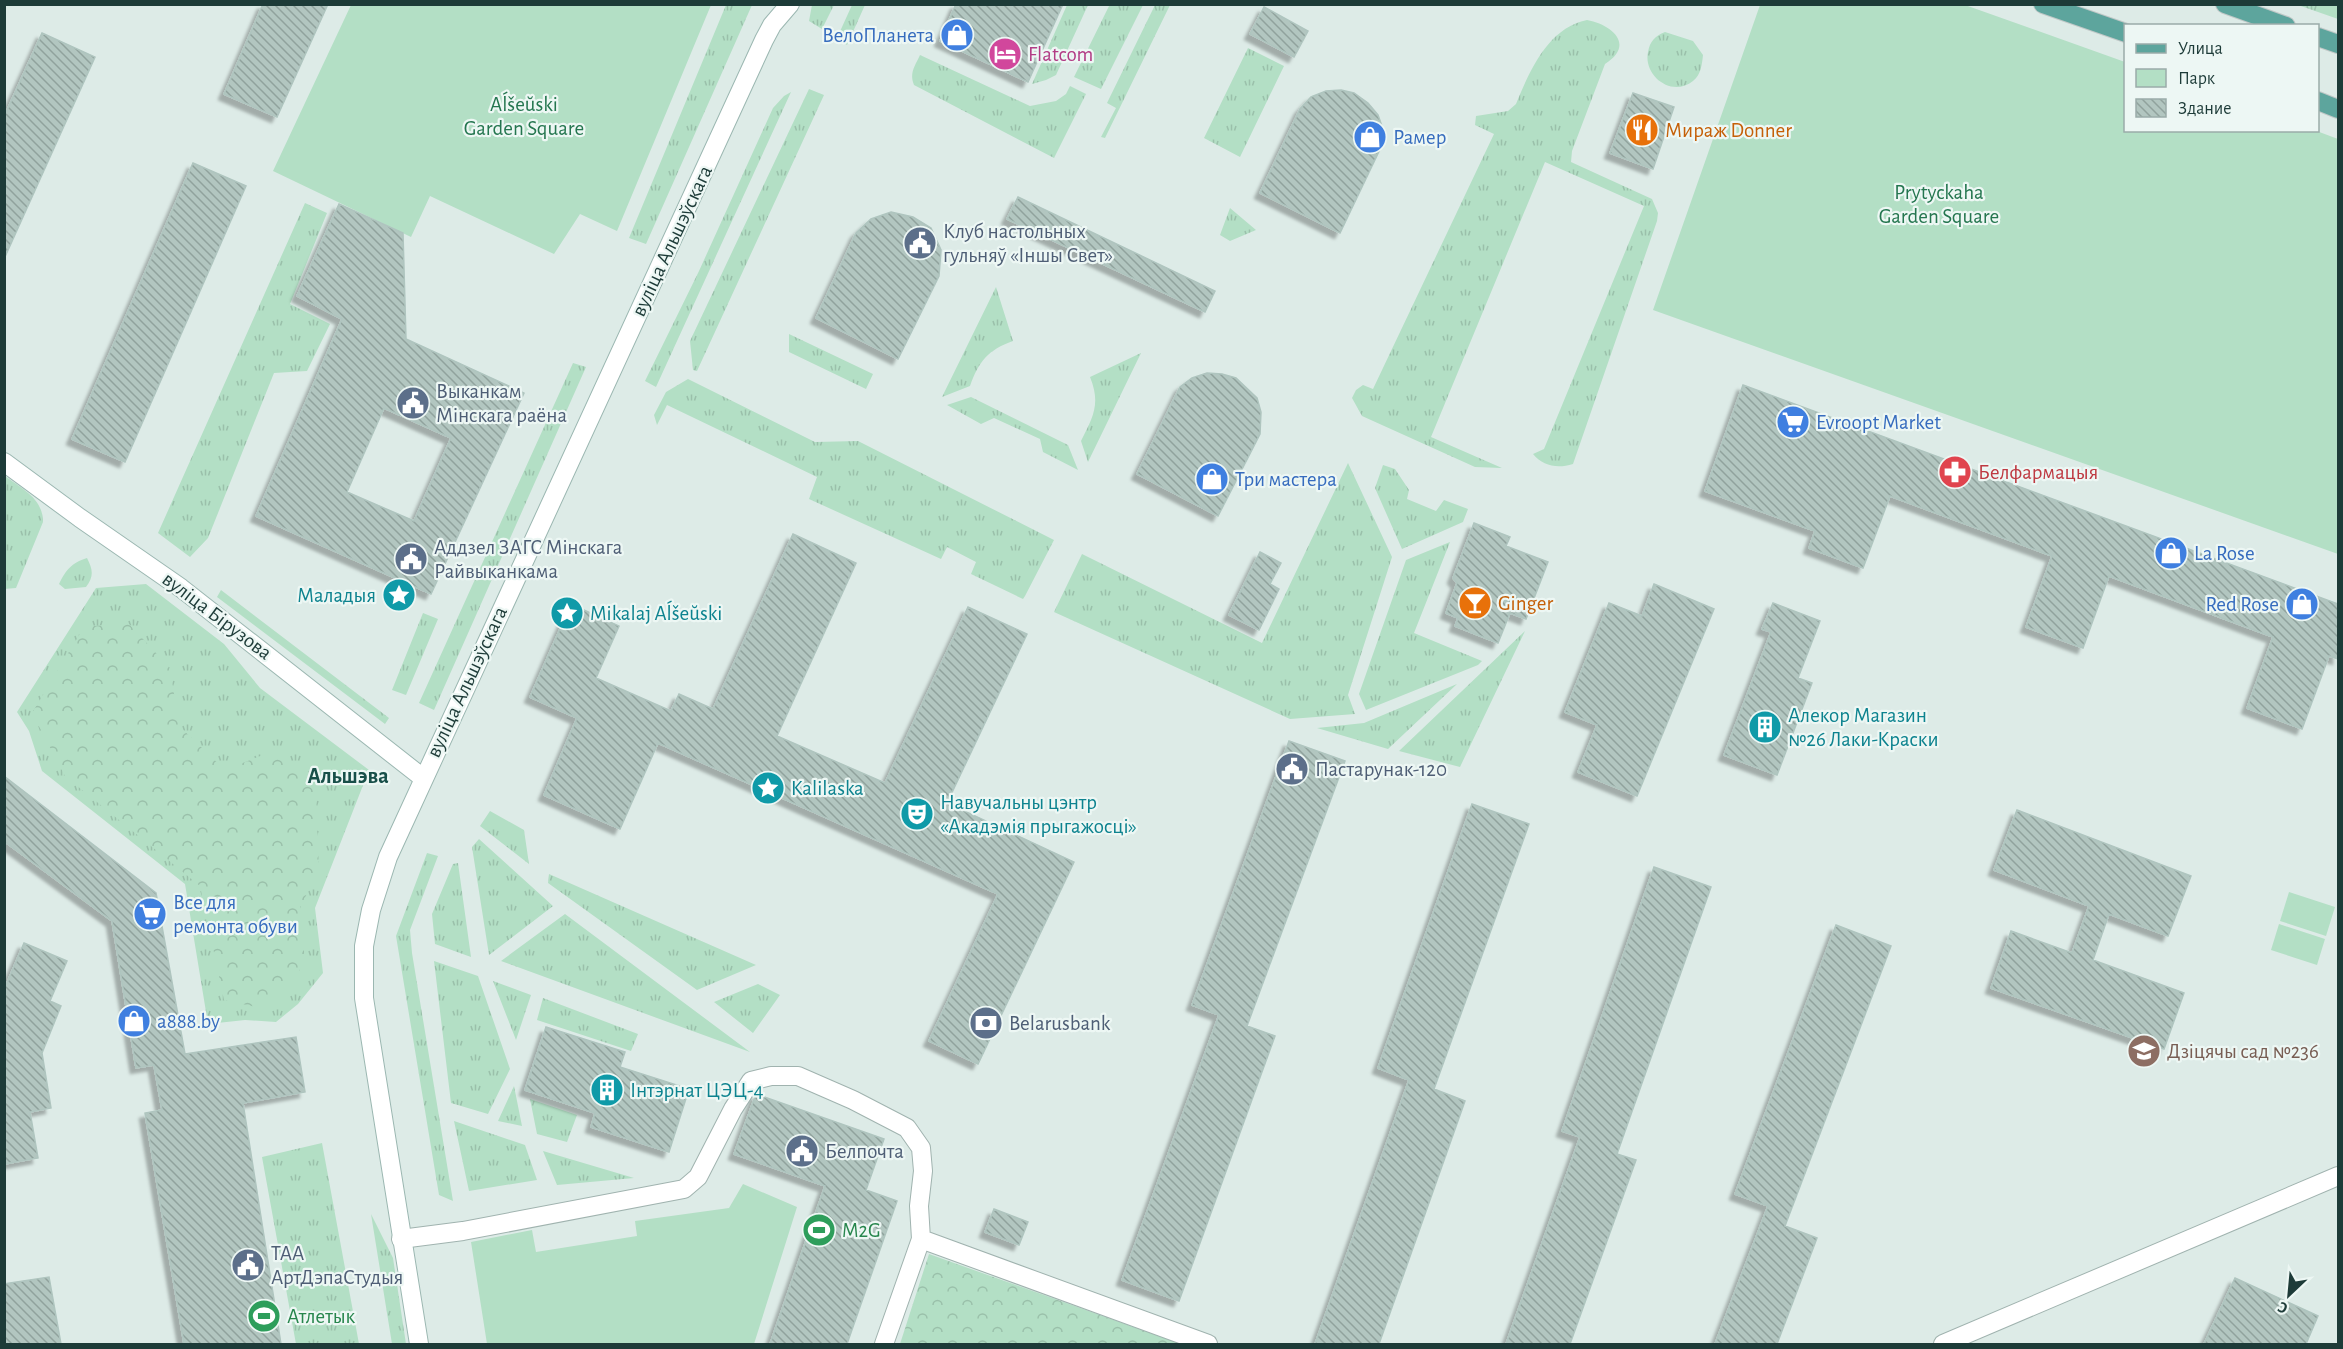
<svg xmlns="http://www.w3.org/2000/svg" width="2343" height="1349" viewBox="0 0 2343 1349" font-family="'Alegreya Sans',sans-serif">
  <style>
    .grass { fill: url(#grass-tufts) }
    .forest { fill: url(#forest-crowns) }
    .park { fill: #b3dfc5 }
    .building { fill: url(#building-back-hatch); stroke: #afc5bf; stroke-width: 1.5; fill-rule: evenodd; filter: url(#shadow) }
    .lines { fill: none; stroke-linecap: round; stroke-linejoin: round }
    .street-casing { stroke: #a0b3af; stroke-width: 20 }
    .secondary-casing { stroke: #9bb7b1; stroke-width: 20 }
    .primary-casing { stroke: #c0c8c7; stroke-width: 20 }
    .street { stroke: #fff; stroke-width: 18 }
    .secondary { stroke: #fff; stroke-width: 18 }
    .primary { stroke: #5da59d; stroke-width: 18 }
    .labels { text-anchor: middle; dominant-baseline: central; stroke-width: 4.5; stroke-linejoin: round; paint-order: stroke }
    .shop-label { font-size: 21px; fill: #366cbe; stroke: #edf7f4; text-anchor: start }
    .hotel-label { font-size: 21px; fill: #b23c85; stroke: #edf7f4; text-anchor: start }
    .park-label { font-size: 21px; fill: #24764f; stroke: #edf7f4 }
    .food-label { font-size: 21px; fill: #c56008; stroke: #edf7f4; text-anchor: start }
    .service-label { font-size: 21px; fill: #4e5e75; stroke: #edf7f4; text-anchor: start }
    .street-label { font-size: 21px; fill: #1d3b38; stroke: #edf7f4 }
    .health-label { font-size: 21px; fill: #be3a42; stroke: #edf7f4; text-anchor: start }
    .culture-label { font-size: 21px; fill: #0d838f; stroke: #edf7f4; text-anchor: start }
    .education-label { font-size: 21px; fill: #785e54; stroke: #edf7f4; text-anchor: start }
    .leisure-label { font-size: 21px; fill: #27864d; stroke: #edf7f4; text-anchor: start }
    .neighbourhood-label { font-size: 22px; font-weight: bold; fill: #184f49; stroke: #edf7f4 }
  </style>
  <defs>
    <pattern id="grass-tufts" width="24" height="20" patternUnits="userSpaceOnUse" patternTransform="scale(1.5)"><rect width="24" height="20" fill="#b3dfc5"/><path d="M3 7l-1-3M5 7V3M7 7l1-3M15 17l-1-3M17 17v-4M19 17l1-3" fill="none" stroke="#9ac0aa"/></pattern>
    <pattern id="forest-crowns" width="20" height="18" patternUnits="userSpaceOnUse" patternTransform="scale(1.5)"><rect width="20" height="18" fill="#b3dfc5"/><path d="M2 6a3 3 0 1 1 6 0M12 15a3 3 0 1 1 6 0" fill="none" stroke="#9ac0aa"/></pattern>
    <pattern id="building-back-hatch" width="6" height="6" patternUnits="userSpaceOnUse" patternTransform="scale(1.5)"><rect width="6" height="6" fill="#b2c6c0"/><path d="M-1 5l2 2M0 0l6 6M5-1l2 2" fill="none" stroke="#90a29d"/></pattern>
    <filter id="shadow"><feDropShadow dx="-5.5" dy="5.5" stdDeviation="1.5" flood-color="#0004"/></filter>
  </defs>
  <rect width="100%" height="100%" fill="#ddebe7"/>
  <path class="grass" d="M1110,4L1143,5L1101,89L1074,77Z
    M726,5H752L646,244L629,238Z
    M812,5H834L822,29L809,21Z
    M852,5H865L847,45L837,38Z
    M1067,5H1088L1056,75L1046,80L1032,84Z
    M1155,5H1170L1105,138L1101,137L1116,108L1107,103Z
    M2298,5H2338V19Z
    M1587,20C1613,25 1635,45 1605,64L1572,151L1571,162L1652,199L1658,213L1657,221L1573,464C1557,469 1543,466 1533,454L1544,449L1644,206L1545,162L1431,437L1502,468L1475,467L1362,416L1352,398L1356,390L1363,385L1373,389L1494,134L1475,125L1476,116L1508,111L1516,104C1530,70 1548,28 1587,20Z
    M1665,32L1693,41L1703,55C1702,64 1701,75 1693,81C1672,98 1643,76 1648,52C1650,41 1655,36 1665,32Z
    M1248,48L1284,66L1240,157L1204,138Z
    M920,55L1030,106L1056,101L1066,94L1070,86L1086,94L1054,158L914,85C909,73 915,66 920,55Z
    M809,89L824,95L697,371L693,370L690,341Z
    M791,92L656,387L645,381L699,271L773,108L784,96Z
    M305,203L327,213L290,304L330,324L307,371L274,373L208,538L190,557L158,533Z
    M1230,208L1256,230L1230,241L1220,235Z
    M996,287L1013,341C988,350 979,361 970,386L942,397Z
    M789,334L873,374L866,389L789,352Z
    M1141,353L1088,462L1081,441C1093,417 1101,404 1090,377Z
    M573,363L586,367L434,710L419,703Z
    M688,379L815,442L858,441L1054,540L1025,596L1023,599L971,574L976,562L947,547L941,559L809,499L817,477L667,405L657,425L654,415L666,392Z
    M971,397L1068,445L1078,470L1043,452L1040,439L994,418L981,424L947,405Z
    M1348,463L1392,557L1348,695L1355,714L1290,719L1054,612L1082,554L1262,643Z
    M1383,465L1395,469L1409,490L1407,499L1436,511L1444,500L1468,509L1463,522L1402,549L1375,488Z
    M5,476C22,489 43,498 43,522L16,588L4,589Z
    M1450,542L1414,633L1482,661L1478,665L1366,710L1359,694L1406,560Z
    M87,558C93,570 94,576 86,587L65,589L59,584C66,570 71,563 87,558Z
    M146,584L224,644L260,688L369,770L315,908L323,973L298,1004L276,1022L245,1020L208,1024L185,884L42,771L29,731L17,712L96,588Z
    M221,590L389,718L385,724L217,597Z
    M423,613L438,619L406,695L392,690Z
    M1525,631L1460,767L1399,751Z
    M1457,684L1388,749L1317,728L1364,723Z
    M490,811L524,830L529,864L480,826Z
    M479,839L553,906L489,955L472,847Z
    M427,853L438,856L410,930L412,953L453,1201L439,1195L396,936Z
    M458,863L471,957L435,944L432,914L453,864Z
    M549,874L756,965L697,990L548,883Z
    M565,914L750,1052L501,961Z
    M434,961L478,976L510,1069L488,1114L451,1103Z
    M493,981L531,995L516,1040Z
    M758,984L780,995L753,1033L714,1002Z
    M543,998L638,1034L631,1051L537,1020Z
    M514,1086L522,1126L498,1121Z
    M530,1099L577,1115L567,1142L537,1134Z
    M454,1121L525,1145L537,1180L469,1191Z
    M322,1143L359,1344H296L262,1157Z
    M543,1151L634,1178L557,1185Z
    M371,1214L393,1258L406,1344H392Z"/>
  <path class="forest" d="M128,623L170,668L179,726L225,770L278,749L316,791L319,871L300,907L305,962L283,994L256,1007L224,1000L200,886L65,776L32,713L84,627Z
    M929,1254L1181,1344H900Z"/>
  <path class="park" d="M351,5H711L617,231L580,214L554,254L430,196L411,237L273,171Z
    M1760,5H1965L2125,62L2126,130H2314L2338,139V554L1653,310Z
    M2289,892L2335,907L2326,936L2280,921Z
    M2279,924L2325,939L2317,965L2271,950Z
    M743,1184L797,1207L754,1344H487L471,1242L532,1230L536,1252L637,1236L635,1221L729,1208Z"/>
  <path class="building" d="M263,4H328L277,117L224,94Z
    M956,4H1063L1028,82L940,41Z
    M1264,7L1308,31L1294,57L1250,34Z
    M42,33L95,57L4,259V117Z
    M1341,90L1354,93L1368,103L1378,115L1383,129L1382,145L1340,233L1260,193L1300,109L1311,97L1326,91Z
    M1633,93L1674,107L1653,169L1610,153Z
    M193,163L246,186L125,462L72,439Z
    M1018,197L1215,291L1205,312L1007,219Z
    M339,204L403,233L406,339L524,393L431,594L256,516L342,319L297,296ZM384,408L451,438L414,521L347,492Z
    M891,212L913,217L931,228L941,250L939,276L898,359L816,318L856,233L871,219Z
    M1207,373L1222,374L1236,378L1257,398L1261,412L1260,434L1218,516L1137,474L1180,387L1192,378Z
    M1743,385L2338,604V659L2329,656L2302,729L2247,708L2273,637L2109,576L2083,648L2026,627L2052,556L1890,496L1863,568L1809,548L1815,531L1705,491Z
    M1474,523L1510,537L1506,546L1548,562L1526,619L1510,613L1498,643L1455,626L1458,618L1446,613L1457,583L1453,578Z
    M793,534L856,563L777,736L885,783L968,607L1027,634L947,803L1074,862L978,1064L929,1041L998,894L658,743L620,829L544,795L577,718L530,697L571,604L619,626L596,678L671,711L679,694L713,709Z
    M1260,552L1281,563L1270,584L1279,589L1259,630L1229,615Z
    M1654,584L1714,609L1637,796L1578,772L1597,725L1565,712L1609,603L1642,616Z
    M1773,603L1820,621L1798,678L1812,683L1777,775L1724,755L1771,632L1762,629Z
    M1289,741L1345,761L1247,1026L1275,1036L1179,1301L1122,1280L1219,1015L1192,1005Z
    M4,776L156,893L185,1054L296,1037L305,1092L243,1103L281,1344H184L145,1113L162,1110L154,1065L136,1068L112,921L4,841Z
    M1472,804L1529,824L1434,1089L1465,1101L1379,1344H1315L1409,1080L1378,1068Z
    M2017,810L2191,876L2168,936L2109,914L2093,960L2184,993L2164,1049L1991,988L2011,931L2072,953L2089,906L1994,870Z
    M1654,867L1711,887L1617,1154L1636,1160L1570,1344H1506L1580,1137L1562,1131Z
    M1836,925L1891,946L1785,1226L1817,1238L1777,1344H1715L1768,1206L1735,1194Z
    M24,943L67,961L50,1001L61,1006L42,1053L51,1108L30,1112L38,1158L4,1164V990Z
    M546,1027L625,1052L620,1067L689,1089L669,1152L591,1127L595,1113L525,1090Z
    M756,1094L884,1139L866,1190L897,1201L847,1344H770L825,1186L734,1154Z
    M994,1209L1028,1222L1019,1245L985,1232Z
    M49,1277L61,1344H4V1284Z
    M2235,1278L2318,1316L2306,1344H2204Z"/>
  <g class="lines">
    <defs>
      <path id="street" d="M401,1239L463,1231L684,1189L698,1177L733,1109L751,1081L771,1076H798L853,1100L907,1128L921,1148L923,1171L919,1206L921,1239L884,1344
        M921,1239L1208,1344
        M1943,1344L2338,1176"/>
      <path id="secondary" d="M4,462L80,518L181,588L423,778
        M419,1344L364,998V946L371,910L388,857L764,40L772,25L790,4"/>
      <path id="primary" d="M2043,4L2126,33
        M2225,4L2286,26
        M2318,37L2338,44
        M2318,101L2338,109"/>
    </defs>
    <use href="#street" class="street-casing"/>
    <use href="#secondary" class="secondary-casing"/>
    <use href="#primary" class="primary-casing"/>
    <use href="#street" class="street"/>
    <use href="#secondary" class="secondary"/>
    <use href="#primary" class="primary"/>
  </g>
  <defs>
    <symbol id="shop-disc" viewBox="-11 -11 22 22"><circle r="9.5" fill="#3f7fe0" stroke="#edf7f4"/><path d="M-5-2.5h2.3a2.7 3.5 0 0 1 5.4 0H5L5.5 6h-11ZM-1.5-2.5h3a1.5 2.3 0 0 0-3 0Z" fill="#fff"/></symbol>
    <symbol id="hotel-disc" viewBox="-11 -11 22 22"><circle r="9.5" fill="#d1479c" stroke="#edf7f4"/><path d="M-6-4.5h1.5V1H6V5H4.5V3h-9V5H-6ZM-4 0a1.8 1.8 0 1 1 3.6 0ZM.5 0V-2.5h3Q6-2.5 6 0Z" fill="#fff"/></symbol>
    <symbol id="restaurant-disc" viewBox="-11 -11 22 22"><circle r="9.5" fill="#e8710a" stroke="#edf7f4"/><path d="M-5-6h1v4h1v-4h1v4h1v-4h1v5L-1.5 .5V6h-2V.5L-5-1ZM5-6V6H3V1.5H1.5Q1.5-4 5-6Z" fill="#fff"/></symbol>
    <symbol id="civic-disc" viewBox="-11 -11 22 22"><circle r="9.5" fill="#5c6f8a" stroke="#edf7f4"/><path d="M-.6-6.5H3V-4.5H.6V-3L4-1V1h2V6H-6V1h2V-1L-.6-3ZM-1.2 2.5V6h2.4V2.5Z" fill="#fff"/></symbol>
    <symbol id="supermarket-disc" viewBox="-11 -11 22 22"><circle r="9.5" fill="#3f7fe0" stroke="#edf7f4"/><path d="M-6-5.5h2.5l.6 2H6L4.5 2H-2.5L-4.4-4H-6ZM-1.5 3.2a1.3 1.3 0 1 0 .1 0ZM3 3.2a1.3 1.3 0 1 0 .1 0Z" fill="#fff"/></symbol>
    <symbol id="pharmacy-disc" viewBox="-11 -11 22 22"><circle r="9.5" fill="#e0444e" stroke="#edf7f4"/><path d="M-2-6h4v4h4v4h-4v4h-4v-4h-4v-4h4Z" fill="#fff"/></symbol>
    <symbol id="sight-disc" viewBox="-11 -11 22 22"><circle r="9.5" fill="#0f9aa8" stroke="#edf7f4"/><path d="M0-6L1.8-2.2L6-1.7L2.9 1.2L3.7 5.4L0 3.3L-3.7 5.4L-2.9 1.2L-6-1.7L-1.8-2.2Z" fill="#fff"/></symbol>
    <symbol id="bar-disc" viewBox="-11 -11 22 22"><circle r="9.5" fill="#e8710a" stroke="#edf7f4"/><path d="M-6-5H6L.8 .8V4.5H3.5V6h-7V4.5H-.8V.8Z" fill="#fff"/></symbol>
    <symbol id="building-disc" viewBox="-11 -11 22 22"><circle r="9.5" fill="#0f9aa8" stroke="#edf7f4"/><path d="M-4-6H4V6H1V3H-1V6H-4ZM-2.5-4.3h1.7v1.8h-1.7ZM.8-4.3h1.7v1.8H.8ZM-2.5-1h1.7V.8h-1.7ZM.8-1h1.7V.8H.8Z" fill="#fff"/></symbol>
    <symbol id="theatre-disc" viewBox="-11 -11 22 22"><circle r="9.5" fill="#0f9aa8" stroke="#edf7f4"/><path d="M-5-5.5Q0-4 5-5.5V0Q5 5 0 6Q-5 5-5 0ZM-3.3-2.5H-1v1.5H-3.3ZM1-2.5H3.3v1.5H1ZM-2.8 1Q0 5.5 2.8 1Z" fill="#fff"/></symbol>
    <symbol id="bank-disc" viewBox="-11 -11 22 22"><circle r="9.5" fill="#5c6f8a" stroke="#edf7f4"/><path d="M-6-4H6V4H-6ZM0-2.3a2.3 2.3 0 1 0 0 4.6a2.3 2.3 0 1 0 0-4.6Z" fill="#fff"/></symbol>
    <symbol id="school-disc" viewBox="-11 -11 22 22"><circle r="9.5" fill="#8d6e63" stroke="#edf7f4"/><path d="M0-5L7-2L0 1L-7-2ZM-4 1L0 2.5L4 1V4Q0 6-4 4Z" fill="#fff"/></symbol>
    <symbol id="stadium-disc" viewBox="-11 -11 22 22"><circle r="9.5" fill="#2e9e5b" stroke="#edf7f4"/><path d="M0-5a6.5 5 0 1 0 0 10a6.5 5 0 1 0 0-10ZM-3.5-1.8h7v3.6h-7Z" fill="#fff"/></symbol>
  </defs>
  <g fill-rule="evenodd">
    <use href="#shop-disc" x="938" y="16" width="38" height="38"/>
    <use href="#hotel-disc" x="986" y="35" width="38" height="38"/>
    <use href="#restaurant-disc" x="1623" y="111" width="38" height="38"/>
    <use href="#shop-disc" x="1351" y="118" width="38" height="38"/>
    <use href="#civic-disc" x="901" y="224" width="38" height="38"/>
    <use href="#civic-disc" x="394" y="384" width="38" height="38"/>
    <use href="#supermarket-disc" x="1774" y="403" width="38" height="38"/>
    <use href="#pharmacy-disc" x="1936" y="453" width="38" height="38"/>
    <use href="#shop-disc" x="1193" y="460" width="38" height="38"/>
    <use href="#shop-disc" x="2152" y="534" width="38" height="38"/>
    <use href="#civic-disc" x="392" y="540" width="38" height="38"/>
    <use href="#sight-disc" x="380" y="576" width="38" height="38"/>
    <use href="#bar-disc" x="1456" y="584" width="38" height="38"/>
    <use href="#shop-disc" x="2283" y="585" width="38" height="38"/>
    <use href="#sight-disc" x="548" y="594" width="38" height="38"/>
    <use href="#building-disc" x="1746" y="708" width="38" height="38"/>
    <use href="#civic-disc" x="1273" y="750" width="38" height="38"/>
    <use href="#sight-disc" x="749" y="769" width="38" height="38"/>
    <use href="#theatre-disc" x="898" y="795" width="38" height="38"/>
    <use href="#supermarket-disc" x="131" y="895" width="38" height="38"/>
    <use href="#shop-disc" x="115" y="1002" width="38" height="38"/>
    <use href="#bank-disc" x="967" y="1004" width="38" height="38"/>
    <use href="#school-disc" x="2125" y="1032" width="38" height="38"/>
    <use href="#building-disc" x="588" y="1071" width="38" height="38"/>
    <use href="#civic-disc" x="783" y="1132" width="38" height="38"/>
    <use href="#stadium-disc" x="800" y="1211" width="38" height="38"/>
    <use href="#civic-disc" x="229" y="1246" width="38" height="38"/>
    <use href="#stadium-disc" x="245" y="1297" width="38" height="38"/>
  </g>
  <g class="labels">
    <g class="shop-label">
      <text x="934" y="35" text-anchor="end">ВелоПланета</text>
      <text x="1393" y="137">Рамер</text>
      <text x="1816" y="422">Evroopt Market</text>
      <text x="1235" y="479">Три мастера</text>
      <text x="2194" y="553">La Rose</text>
      <text x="2279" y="604" text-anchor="end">Red Rose</text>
      <text x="173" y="902">Все для<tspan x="173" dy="24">ремонта обуви</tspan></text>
      <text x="157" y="1021">a888.by</text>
    </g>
    <g class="hotel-label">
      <text x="1028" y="54">Flatcom</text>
    </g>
    <g class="park-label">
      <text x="524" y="104">Aĺšeŭski<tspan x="524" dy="24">Garden Square</tspan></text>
      <text x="1939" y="192">Prytyckaha<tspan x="1939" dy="24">Garden Square</tspan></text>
    </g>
    <g class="food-label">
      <text x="1665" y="130">Мираж Donner</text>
      <text x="1498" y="603">Ginger</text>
    </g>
    <g class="service-label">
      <text x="943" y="231">Клуб настольных<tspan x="943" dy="24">гульняў «Іншы Свет»</tspan></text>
      <text x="436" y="391">Выканкам<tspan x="436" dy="24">Мінскага раёна</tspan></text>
      <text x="434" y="547">Аддзел ЗАГС Мінскага<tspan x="434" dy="24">Райвыканкама</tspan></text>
      <text x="1315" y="769">Пастарунак-120</text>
      <text x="1009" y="1023">Belarusbank</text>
      <text x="825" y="1151">Белпочта</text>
      <text x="271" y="1253">ТАА<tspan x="271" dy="24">АртДэпаСтудыя</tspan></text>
    </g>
    <g class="street-label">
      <text transform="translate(672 241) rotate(-65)">вуліца Альшэўскага</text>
      <text transform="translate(217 616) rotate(37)">вуліца Бірузова</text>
      <text transform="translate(467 682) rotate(-65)">вуліца Альшэўскага</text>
    </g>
    <g class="health-label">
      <text x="1978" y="472">Белфармацыя</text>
    </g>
    <g class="culture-label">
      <text x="376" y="595" text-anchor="end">Маладыя</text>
      <text x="590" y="613">Mikalaj Aĺšeŭski</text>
      <text x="1788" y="715">Алекор Магазин<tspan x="1788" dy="24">№26 Лаки-Краски</tspan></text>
      <text x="791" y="788">Kalilaska</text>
      <text x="940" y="802">Навучальны цэнтр<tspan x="940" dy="24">«Акадэмія прыгажосці»</tspan></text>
      <text x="630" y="1090">Інтэрнат ЦЭЦ-4</text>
    </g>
    <g class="education-label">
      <text x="2167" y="1051">Дзіцячы сад №236</text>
    </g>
    <g class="leisure-label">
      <text x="842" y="1230">M2G</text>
      <text x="287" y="1316">Атлетык</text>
    </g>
    <g class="neighbourhood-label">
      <text x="348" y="776">Альшэва</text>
    </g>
  </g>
  <rect width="2343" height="1349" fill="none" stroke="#1d3b38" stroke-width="12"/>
  <rect x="2124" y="24" width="195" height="108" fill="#edf7f4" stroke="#9aaca9" stroke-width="1.5"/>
  <rect x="2136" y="44" width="30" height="9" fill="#5da59d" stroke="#9aaca9" stroke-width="1.5"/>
  <text x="2178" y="54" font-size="18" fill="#1d3b38">Улица</text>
  <rect x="2136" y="69" width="30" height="18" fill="#b3dfc5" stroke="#9aaca9" stroke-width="1.5"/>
  <text x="2178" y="84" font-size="18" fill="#1d3b38">Парк</text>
  <rect x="2136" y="99" width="30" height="18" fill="url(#building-back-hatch)" stroke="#9aaca9" stroke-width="1.5"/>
  <text x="2178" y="114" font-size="18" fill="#1d3b38">Здание</text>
  <g transform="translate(2289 1295) rotate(206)" stroke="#edf7f4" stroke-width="4.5" paint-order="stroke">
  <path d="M0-4.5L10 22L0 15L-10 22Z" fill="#1d3b38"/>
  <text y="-9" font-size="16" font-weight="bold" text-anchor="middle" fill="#1d3b38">С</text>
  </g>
</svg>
